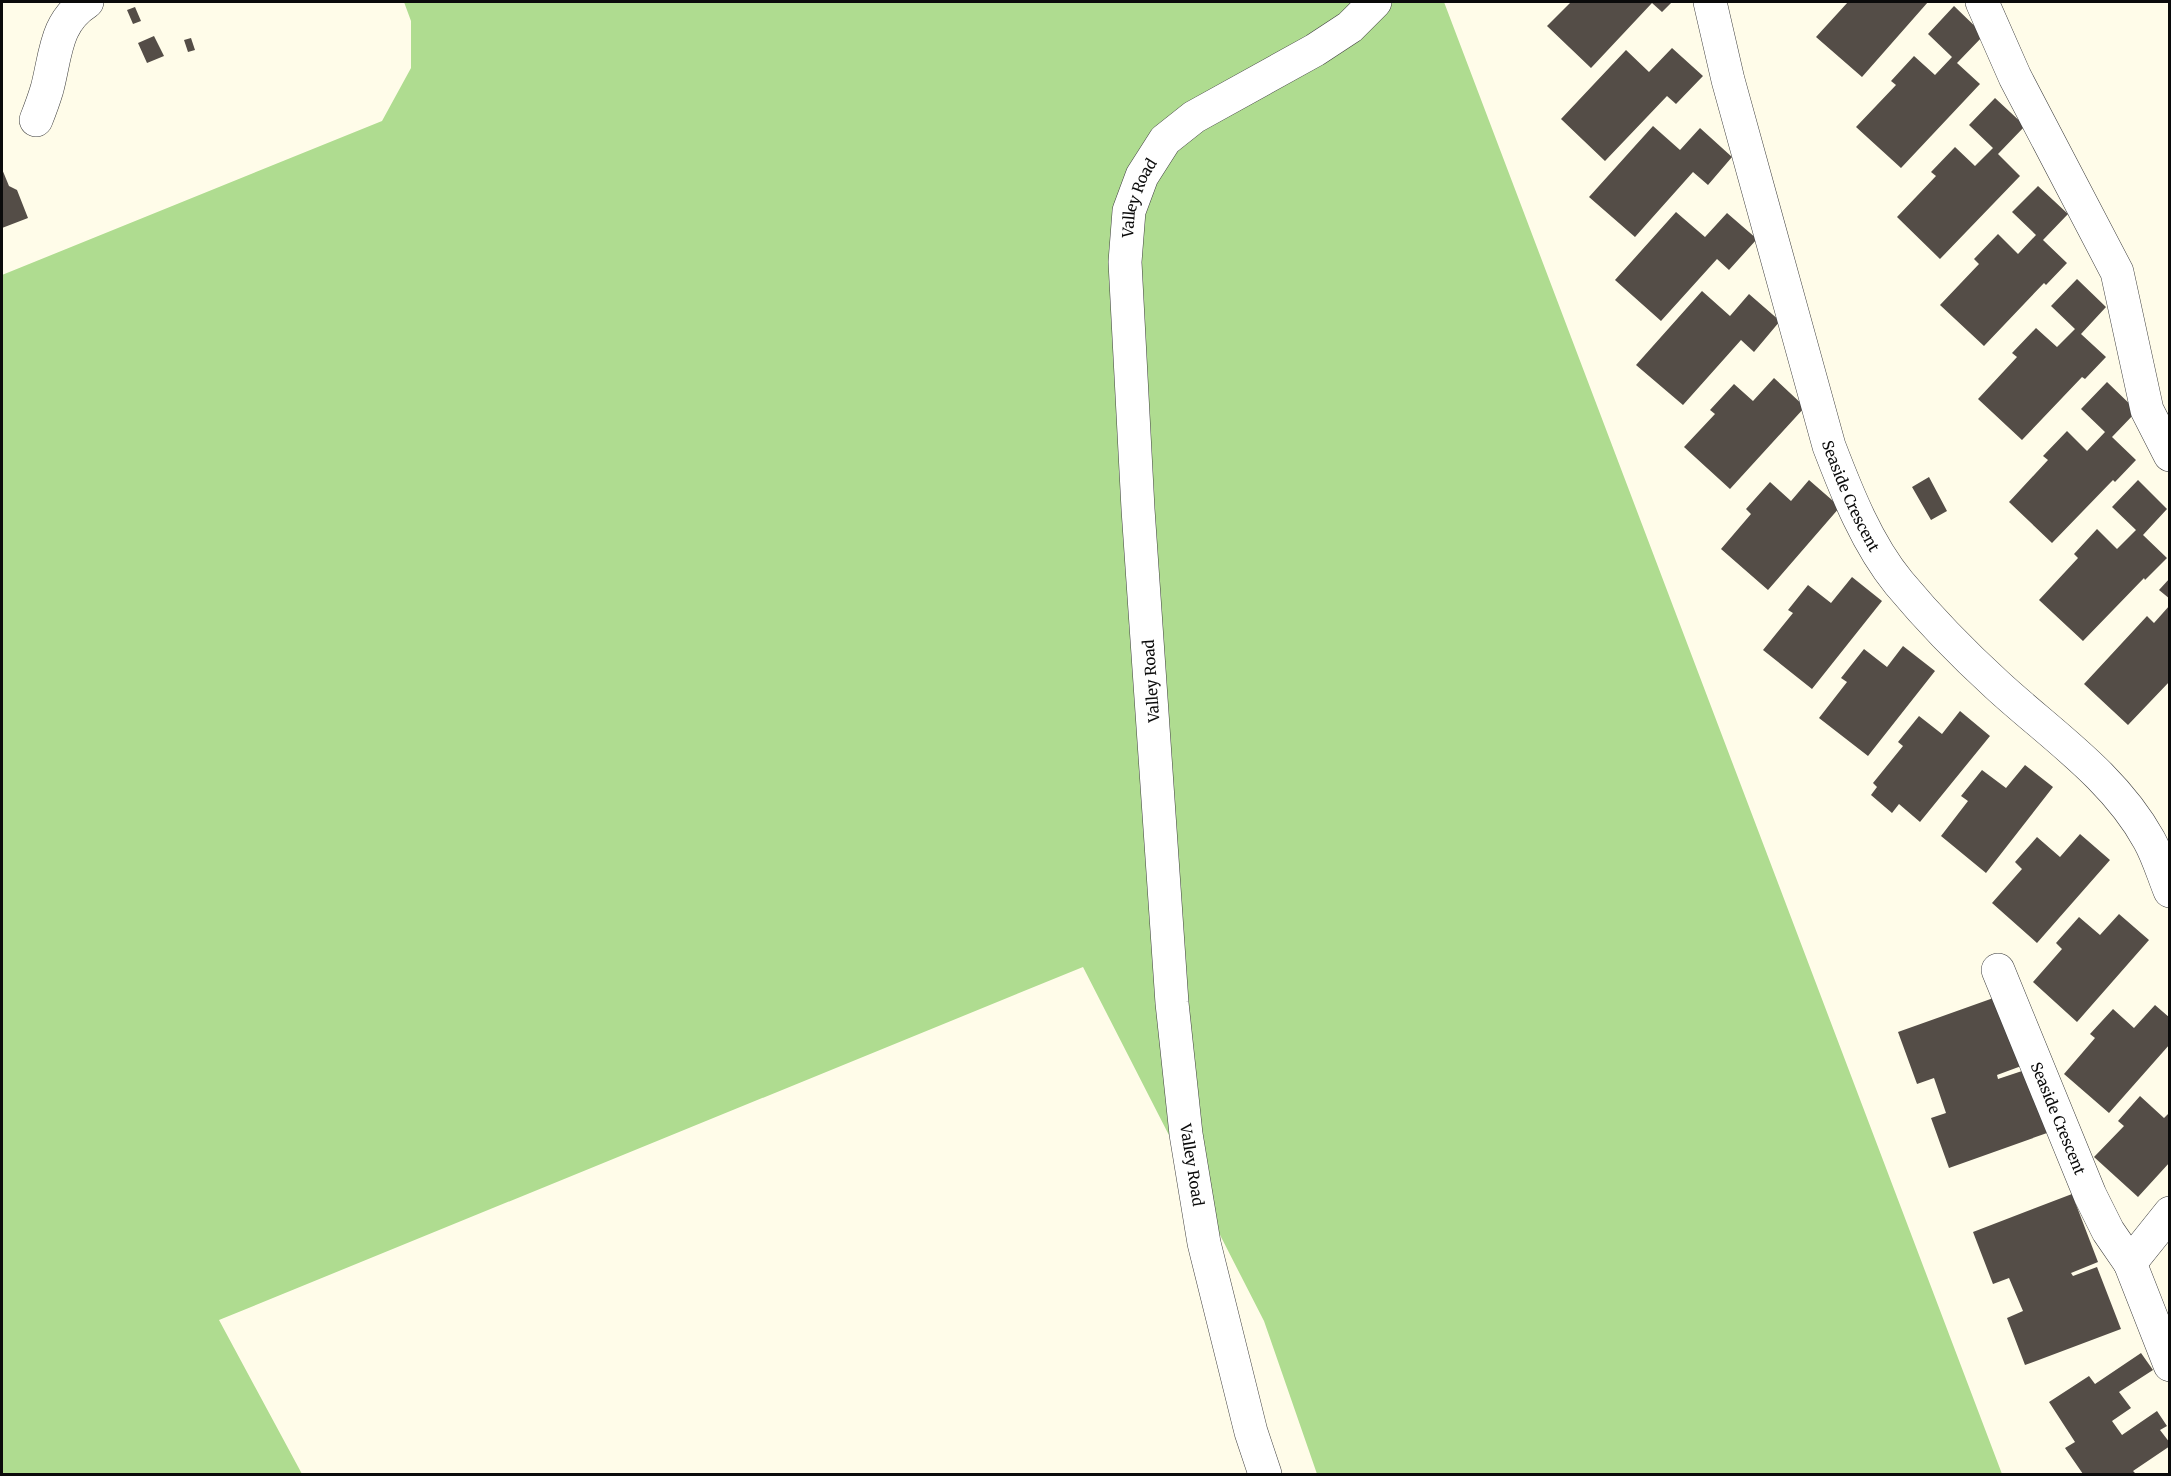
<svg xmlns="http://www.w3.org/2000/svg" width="2171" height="1476" viewBox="0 0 2171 1476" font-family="Merriweather,serif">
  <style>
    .forest { fill: #afdc90 }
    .building { fill: #544d47 }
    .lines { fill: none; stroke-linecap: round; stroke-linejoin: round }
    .minor-casing { stroke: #3e3e3e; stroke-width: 34 }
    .minor { stroke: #fff; stroke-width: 33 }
    .labels { text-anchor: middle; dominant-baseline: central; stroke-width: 6; stroke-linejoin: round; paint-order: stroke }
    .street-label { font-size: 15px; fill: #0b0b0b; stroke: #fff }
  </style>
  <rect width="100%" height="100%" fill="#fffce9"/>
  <path class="forest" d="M404,2H1444L2002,1474H1317L1264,1321L1083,967L219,1320L302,1474H2V275L382,121L411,68V21Z"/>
  <path class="building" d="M1571,2H1672L1662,12L1652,3L1591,68L1547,26Z
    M1848,2H1928L1862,77L1816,37Z
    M1954,6L1984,35L1957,63L1980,84L1901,168L1856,127L1896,85L1891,81L1914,56L1935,75L1952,57L1928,34Z
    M135,7L141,21L133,24L127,10Z
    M154,36L164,56L147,63L138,43Z
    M191,38L195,50L188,52L184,40Z
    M1672,48L1703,76L1676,104L1667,96L1605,161L1561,119L1626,50L1649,72Z
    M1995,98L2025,126L1998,154L2020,176L1940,259L1897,217L1936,176L1931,172L1955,147L1975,166L1993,148L1969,125Z
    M1653,126L1680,150L1700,128L1732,157L1708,185L1693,172L1635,237L1589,197Z
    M2,169L9,186L17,190L28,218L2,228Z
    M2038,186L2068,214L2043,240L2067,263L2046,285L2044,283L1984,346L1940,305L1979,264L1974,259L1998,234L2018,254L2036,235L2012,212Z
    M1676,212L1705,237L1727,213L1757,239L1729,270L1717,259L1661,321L1615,280Z
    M2077,279L2106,307L2081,334L2106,357L2085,379L2082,377L2022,440L1978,399L2017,357L2012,353L2036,328L2057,347L2075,329L2051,306Z
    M1702,291L1730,316L1749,294L1780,321L1754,352L1741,340L1683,405L1636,365Z
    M1774,378L1805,407L1730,489L1684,447L1715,414L1710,410L1734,384L1753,401Z
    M2107,382L2137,411L2112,437L2136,460L2115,482L2113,480L2052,543L2009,502L2048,460L2043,456L2067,431L2087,451L2105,432L2081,409Z
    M1929,477L1947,511L1931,520L1912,487Z
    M1809,480L1840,507L1768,590L1721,549L1751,514L1746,509L1770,482L1791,501Z
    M2138,480L2167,509L2143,535L2167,558L2145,580L2144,578L2083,641L2039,600L2078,558L2074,554L2097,529L2117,549L2136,530L2112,507Z
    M1852,577L1882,601L1812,689L1763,650L1793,613L1788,610L1808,585L1831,603Z
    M2170,578V599L2159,590Z
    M2170,605V681L2128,725L2084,684L2147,616L2154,623Z
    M1903,646L1935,671L1868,756L1819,718L1847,682L1841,678L1864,649L1887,667Z
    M1960,711L1990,736L1920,822L1899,804L1892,813L1871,795L1877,787L1873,783L1903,746L1898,742L1919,716L1942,734Z
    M2025,765L2053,787L1986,873L1941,836L1968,801L1961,796L1982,770L2006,788Z
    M2080,834L2110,860L2037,943L1992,903L2022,869L2015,862L2037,837L2060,857Z
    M2119,914L2149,940L2077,1022L2033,982L2062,949L2056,943L2079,917L2100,935Z
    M1999,996L2024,1065L1997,1075L1998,1079L2025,1070L2047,1133L1949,1168L1931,1118L1946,1113L1934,1078L1917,1084L1898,1032Z
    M2155,1005L2170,1018V1044L2109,1113L2064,1074L2095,1038L2090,1034L2113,1009L2134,1028Z
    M2140,1096L2164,1118L2170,1112V1162L2138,1197L2094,1157L2124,1126L2118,1121Z
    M2072,1194L2098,1262L2071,1273L2073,1276L2097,1267L2121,1329L2025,1365L2007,1318L2023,1311L2009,1278L1993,1284L1973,1232Z
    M2141,1353L2153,1370L2119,1392L2131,1408L2112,1421L2122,1435L2157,1411L2167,1426L2160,1430L2170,1443V1446L2133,1471L2136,1474H2083L2065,1448L2075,1442L2049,1402L2089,1376L2095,1384Z"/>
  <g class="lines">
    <defs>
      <g id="minor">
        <path id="s1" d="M1710,2L1728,80L1829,446C1847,493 1867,544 1899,583C1929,619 1962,653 1997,685C2049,733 2114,776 2149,840C2158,856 2163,874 2170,891"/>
        <path d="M1982,2L2015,77L2117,272L2147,410L2170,455"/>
        <path d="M36,120C40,110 44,99 47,89C56,55 55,22 87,2"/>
        <path id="s2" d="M1998,970L2090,1195L2108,1231L2130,1263L2170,1213"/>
        <path d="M2130,1263L2170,1365"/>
        <path id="s3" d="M1265,1474L1251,1432L1204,1243L1186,1134L1172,1003L1138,509L1125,262L1129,211L1142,176L1165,140L1194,117L1315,50L1350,27L1375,2"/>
      </g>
    </defs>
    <use href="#minor" class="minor-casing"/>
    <use href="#minor" class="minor"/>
  </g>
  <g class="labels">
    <g class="street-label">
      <text stroke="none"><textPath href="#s3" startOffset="1290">Valley Road</textPath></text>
      <text stroke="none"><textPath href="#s1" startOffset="514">Seaside Crescent</textPath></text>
      <text transform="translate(1151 681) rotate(-94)">Valley Road</text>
      <text stroke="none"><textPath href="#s2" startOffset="160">Seaside Crescent</textPath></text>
      <text transform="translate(1192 1165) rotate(81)">Valley Road</text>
    </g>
  </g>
  <rect width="2171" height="1476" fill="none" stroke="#0b0b0b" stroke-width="6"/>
</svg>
